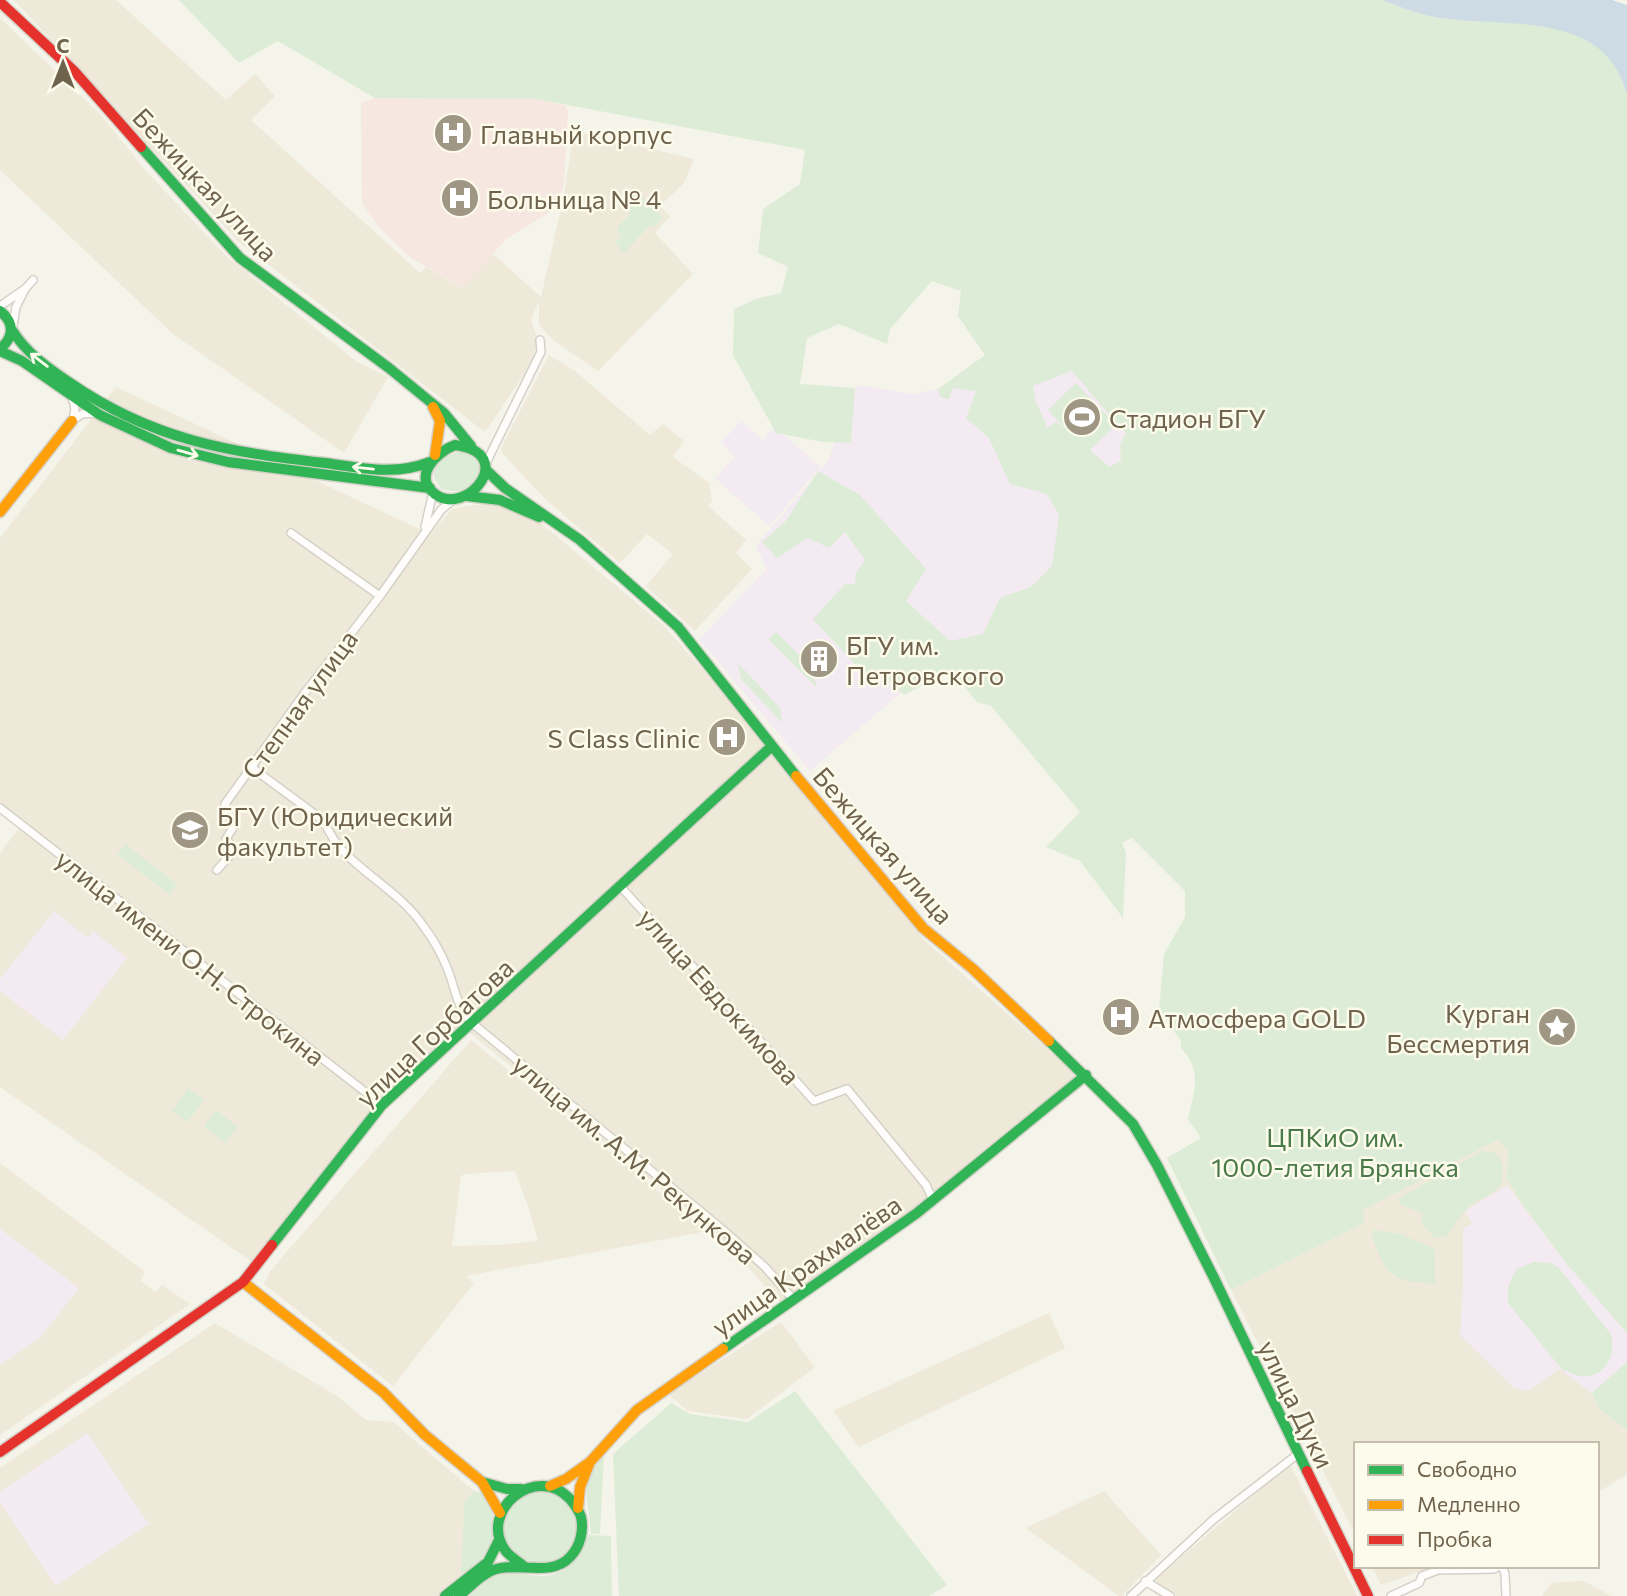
<svg xmlns="http://www.w3.org/2000/svg" width="1627" height="1596" viewBox="0 0 1627 1596" font-family="Commissioner,sans-serif">
  <style>
    .residential { fill: #eee9d8; fill-rule: evenodd }
    .education { fill: #f4eaf1 }
    .medical { fill: #f6e8e1 }
    .green { fill: #ddecd6; fill-rule: evenodd }
    .water { fill: #cddce4 }
    .lines { fill: none; stroke-linecap: round; stroke-linejoin: round }
    .street-casing { stroke: #d4d1c8; stroke-width: 10 }
    .fast-casing { stroke: #d5d1c8; stroke-width: 13 }
    .slow-casing { stroke: #d5d1c8; stroke-width: 13 }
    .jam-casing { stroke: #d5d1c8; stroke-width: 13 }
    .street { stroke: #fefdfc; stroke-width: 7 }
    .fast { stroke: #30b455; stroke-width: 10 }
    .slow { stroke: #ff9f0a; stroke-width: 10 }
    .jam { stroke: #e5322d; stroke-width: 10 }
    .oneway { stroke: #fdfbeb }
    .labels { text-anchor: middle; dominant-baseline: central; stroke-width: 5; stroke-linejoin: round; paint-order: stroke }
    .poi-label { font-size: 26px; fill: #70634d; stroke: #fdfbeb; text-anchor: start }
    .street-label { font-size: 26px; fill: #70634d; stroke: #fdfbeb }
    .park-label { font-size: 26px; fill: #4a7a49; stroke: #fdfbeb }
  </style>
  <rect width="100%" height="100%" fill="#f5f4ea"/>
  <path class="residential" d="M14,0H116L226,100L255,74L275,96L251,120L420,273L426,267L462,288L493,254L541,297L563,200L574,131L694,159L684,183L660,206L670,216L655,233L693,274L598,371L553,340L539,325V300L531,320L539,343L527,370L485,432L238,241Z
    M0,18L100,114L146,171L226,256L357,362L388,377L344,453L173,334L0,170Z
    M549,355L575,371L650,435L663,424L684,441L673,457L709,483L712,501L708,506L746,540L736,553L752,569L695,631L646,586L673,554L647,534L620,563L545,499L502,453L501,448Z
    M116,387L430,534L452,509L474,505L499,504L535,518L664,626L732,703L786,774L925,941L1079,1077L925,1203L781,1303L720,1237L470,1033L388,1105L258,1266L0,1087V853L24,822L0,804V538Z
    M471,1040L708,1231L466,1276L474,1283L393,1386L264,1284L271,1270ZM515,1171L529,1209L538,1241L499,1245L452,1246L461,1176L465,1174Z
    M1499,1138L1508,1151L1507,1179L1524,1207L1565,1262L1627,1333V1362L1592,1394L1599,1409L1627,1430V1474L1597,1493V1444H1356V1536L1231,1290L1363,1223V1210Z
    M0,1163L145,1272L140,1281L156,1292L162,1285L190,1304L0,1435V1365L40,1338L78,1288L0,1229Z
    M1049,1313L1065,1348L859,1447L833,1411Z
    M781,1322L815,1367L747,1419L688,1411L668,1394Z
    M215,1323L337,1396L366,1420L393,1422L474,1491L464,1503L465,1577L440,1596H0V1468Z
    M1290,1464L1357,1596H1177L1152,1582Z
    M1104,1491L1161,1555L1122,1596H1119L1026,1528Z
    M1372,1566H1447L1429,1568L1381,1585Z
    M1584,1581L1611,1596H1542L1551,1583Z"/>
  <path class="education" d="M1074,363L1142,432L1036,594L992,637L953,648L810,771L699,639L767,569L756,546L828,461L857,385L913,394Z
    M741,421L763,440L775,427L821,467L769,526L715,478L735,456L721,443Z
    M54,911L88,938L93,931L127,958L63,1040L0,991V979Z
    M1507,1185L1565,1262L1627,1333V1362L1592,1393L1559,1369L1529,1391L1514,1388L1460,1335L1463,1287V1228L1472,1224L1466,1213L1467,1210Z
    M0,1229L79,1288L40,1338L0,1365Z
    M87,1433L149,1524L56,1586L0,1503V1492Z"/>
  <path class="medical" d="M375,98L536,99L565,105L568,111L564,184L562,191L549,213L506,239L463,288L411,258L381,230L362,204L361,103Z"/>
  <path class="green" d="M179,0H1381C1403,8 1425,17 1448,19C1501,25 1572,14 1612,59C1620,69 1623,82 1627,94V1333L1565,1262L1524,1207L1507,1179L1508,1151L1499,1139L1363,1210L1364,1223L1231,1290L1167,1158L1201,1138L1188,1119C1194,1091 1203,1071 1181,1048V1041L1159,1011L1164,954L1185,917V891L1132,838L1122,843L1126,852L1123,918L1080,861L1046,847L1080,812L991,706L977,702L951,670L904,695L883,675L862,672L813,619L845,584H855L856,573L865,560L845,532L829,548L808,538L777,558L762,542L786,521L818,471L860,495L926,569L906,601L950,641L983,634L1000,598L1031,587L1052,566L1059,515L1047,494L1010,484L989,438L966,418L976,391L953,388L949,399L940,397L938,389L985,355L958,316L961,291L932,281L890,329L887,344L839,324L807,338L800,384L855,388L851,443L823,442L776,433L733,355L734,309L756,299L781,293L788,267L758,253L763,209L800,184L805,150L536,99L375,98L278,41L239,63ZM1072,371L1126,434L1120,444L1121,461L1109,467L1090,450L1116,425L1076,383L1048,410L1064,427L1056,422L1047,427L1036,402L1033,386Z
    M634,190L663,217L652,228L649,226L624,253L615,243L622,235L616,229L630,214L621,205Z
    M459,452H466L478,462C485,485 462,496 442,489C424,470 438,457 459,452Z
    M776,632L816,672L811,677L817,683L815,686L768,639Z
    M738,663L780,708L782,723L741,679Z
    M125,844L177,884L170,895L117,854Z
    M188,1088L204,1100L187,1122L172,1111Z
    M216,1110L238,1127L225,1143L204,1126Z
    M1482,1151L1494,1152C1501,1160 1504,1166 1502,1177C1499,1197 1478,1196 1467,1209C1459,1216 1454,1227 1447,1236L1435,1238L1422,1224L1423,1213L1401,1205L1398,1199Z
    M1374,1230L1400,1234L1435,1249V1284C1389,1280 1386,1276 1371,1233Z
    M1534,1262L1550,1263L1558,1267L1610,1333C1621,1362 1593,1389 1566,1370L1564,1372L1508,1303V1288L1514,1273L1519,1268Z
    M1627,1362V1430L1599,1409L1592,1393Z
    M795,1391L947,1585L929,1596H619L613,1454L671,1403L690,1414L748,1422Z
    M604,1455L600,1534H591C589,1499 577,1486 604,1455Z
    M502 1528a38 38 0 1 1 76 0a38 38 0 1 1-76 0Z
    M474,1491L482,1493C505,1523 492,1555 465,1577L460,1570L462,1567L464,1503Z
    M588,1535L611,1536L612,1596H470V1591C481,1583 490,1575 504,1572C513,1571 522,1574 531,1575C561,1581 579,1562 588,1535Z"/>
  <path class="water" d="M1381,0H1612L1627,5V94C1605,12 1513,27 1448,19C1425,17 1403,8 1381,0Z"/>
  <g class="lines">
    <defs>
      <path id="street" d="M25,289L33,280
        M0,306L25,289L16,307L13,326
        M72,397L75,409L73,420
        M72,421L82,414L96,413
        M486,463L541,352L540,340
        M425,527L433,492
        M291,533L380,596
        M251,767L320,818C329,828 332,840 341,849C367,877 403,895 424,927C434,940 442,955 448,970C456,991 456,1006 472,1023L722,1229L765,1267L793,1299
        M0,808L382,1105
        M217,870L235,850L226,839L234,826L225,804L304,694L380,596L441,510L454,499
        M621,887L814,1101L847,1089L926,1185L933,1200
        M1502,1566L1505,1574L1506,1596
        M1145,1581L1170,1596
        M1131,1596L1214,1519L1298,1454
        M1391,1596L1419,1583L1422,1576L1438,1570L1494,1569L1499,1566"/>
      <path id="fast" d="M141,147L240,258L389,368L444,413L471,446
        M0,311C15,323 14,337 0,349
        M12,330C26,353 48,368 70,383C153,440 228,452 325,463C361,468 395,476 430,462
        M0,351L22,361L100,415L171,448L228,462L430,488
        M455,445C519,453 467,518 435,494C412,477 436,452 455,445Z
        M486,470L505,488L580,540L678,627L796,776
        M467,496L500,500L539,517
        M1049,1041L1133,1124L1157,1165L1214,1278L1307,1471
        M272,1245L382,1105L772,746
        M723,1349L917,1213L1086,1075
        M482,1482L507,1489H521
        M445,1596L488,1562L499,1540
        M459,1596C470,1587 480,1575 493,1570C517,1561 551,1578 570,1557C580,1547 584,1531 581,1517C579,1510 575,1505 570,1499C536,1462 478,1511 505,1550C509,1556 519,1562 525,1567"/>
      <path id="slow" d="M433,407L440,421L435,455
        M0,512L72,421
        M796,776L923,928L973,969L1049,1041
        M243,1282L383,1392L425,1435L482,1482L500,1513
        M550,1486L566,1479L590,1462L637,1410L723,1349
        M578,1508L580,1487L590,1462"/>
      <path id="jam" d="M0,2L75,72L141,147
        M0,1452L243,1282L272,1245
        M1307,1471L1368,1596"/>
    </defs>
    <use href="#street" class="street-casing"/>
    <use href="#fast" class="fast-casing"/>
    <use href="#slow" class="slow-casing"/>
    <use href="#jam" class="jam-casing"/>
    <use href="#street" class="street"/>
    <use href="#fast" class="fast"/>
    <use href="#slow" class="slow"/>
    <use href="#jam" class="jam"/>
  </g>
  <defs><path id="oneway-shaft" d="M-6 0H5M1.5-3L5.5 0L1.5 3" fill="none" stroke-width="1.6" stroke-linecap="round" stroke-linejoin="round" transform="scale(1.75)"/></defs>
  <g class="oneway">
    <use href="#oneway-shaft" transform="translate(39 360) rotate(-143)"/>
    <use href="#oneway-shaft" transform="translate(188 453) rotate(16)"/>
    <use href="#oneway-shaft" transform="translate(363 468) rotate(-174)"/>
  </g>
  <defs>
    <symbol id="hospital-disc" viewBox="-11 -11 22 22"><circle r="9.5" fill="#9f9684" stroke="#fdfbeb"/><path d="M-5-5h3v3.5h4V-5h3V5h-3V1.5h-4V5h-3Z" fill="#fff"/></symbol>
    <symbol id="stadium-disc" viewBox="-11 -11 22 22"><circle r="9.5" fill="#9f9684" stroke="#fdfbeb"/><path d="M0-5a6.5 5 0 1 0 0 10a6.5 5 0 1 0 0-10ZM-3.5-1.8h7v3.6h-7Z" fill="#fff"/></symbol>
    <symbol id="building-disc" viewBox="-11 -11 22 22"><circle r="9.5" fill="#9f9684" stroke="#fdfbeb"/><path d="M-4-6H4V6H1V3H-1V6H-4ZM-2.5-4.3h1.7v1.8h-1.7ZM.8-4.3h1.7v1.8H.8ZM-2.5-1h1.7V.8h-1.7ZM.8-1h1.7V.8H.8Z" fill="#fff"/></symbol>
    <symbol id="university-disc" viewBox="-11 -11 22 22"><circle r="9.5" fill="#9f9684" stroke="#fdfbeb"/><path d="M0-5L7-2L0 1L-7-2ZM-4 1L0 2.5L4 1V4Q0 6-4 4Z" fill="#fff"/></symbol>
    <symbol id="sight-disc" viewBox="-11 -11 22 22"><circle r="9.5" fill="#9f9684" stroke="#fdfbeb"/><path d="M0-6L1.8-2.2L6-1.7L2.9 1.2L3.7 5.4L0 3.3L-3.7 5.4L-2.9 1.2L-6-1.7L-1.8-2.2Z" fill="#fff"/></symbol>
  </defs>
  <g fill-rule="evenodd">
    <use href="#hospital-disc" x="431" y="111" width="44" height="44"/>
    <use href="#hospital-disc" x="438" y="176" width="44" height="44"/>
    <use href="#stadium-disc" x="1060" y="395" width="44" height="44"/>
    <use href="#building-disc" x="797" y="637" width="44" height="44"/>
    <use href="#hospital-disc" x="705" y="715" width="44" height="44"/>
    <use href="#university-disc" x="168" y="808" width="44" height="44"/>
    <use href="#hospital-disc" x="1099" y="995" width="44" height="44"/>
    <use href="#sight-disc" x="1535" y="1005" width="44" height="44"/>
  </g>
  <g class="labels">
    <g class="poi-label">
      <text x="480" y="133">Главный корпус</text>
      <text x="487" y="198">Больница № 4</text>
      <text x="1109" y="417">Стадион БГУ</text>
      <text x="846" y="644">БГУ им.<tspan x="846" dy="30">Петровского</tspan></text>
      <text x="700" y="737" text-anchor="end">S Class Clinic</text>
      <text x="217" y="815">БГУ (Юридический<tspan x="217" dy="30">факультет)</tspan></text>
      <text x="1530" y="1012" text-anchor="end">Курган<tspan x="1530" dy="30">Бессмертия</tspan></text>
      <text x="1148" y="1017">Атмосфера GOLD</text>
    </g>
    <g class="street-label">
      <text transform="translate(206 184) rotate(47)">Бежицкая улица</text>
      <text transform="translate(299 704) rotate(-54)">Степная улица</text>
      <text transform="translate(884 845) rotate(49)">Бежицкая улица</text>
      <text transform="translate(191 957) rotate(38)">улица имени О.Н. Строкина</text>
      <text transform="translate(720 996) rotate(48)">улица Евдокимова</text>
      <text transform="translate(434 1032) rotate(-43)">улица Горбатова</text>
      <text transform="translate(635 1159) rotate(40)">улица им. А.М. Рекункова</text>
      <text transform="translate(806 1265) rotate(-35)">улица Крахмалёва</text>
      <text transform="translate(1297 1404) rotate(64)">улица Дуки</text>
    </g>
    <g class="park-label">
      <text x="1335" y="1136">ЦПКиО им.<tspan x="1335" dy="30">1000-летия Брянска</tspan></text>
    </g>
  </g>
  <rect x="1354" y="1442" width="245" height="126" fill="#fdfbeb" stroke="#c5beac" stroke-width="2"/>
  <rect x="1368" y="1465" width="35" height="10" fill="#30b455" stroke="#c5beac" stroke-width="2"/>
  <text x="1417" y="1477" font-size="21" fill="#70634d">Свободно</text>
  <rect x="1368" y="1500" width="35" height="10" fill="#ff9f0a" stroke="#c5beac" stroke-width="2"/>
  <text x="1417" y="1512" font-size="21" fill="#70634d">Медленно</text>
  <rect x="1368" y="1535" width="35" height="10" fill="#e5322d" stroke="#c5beac" stroke-width="2"/>
  <text x="1417" y="1547" font-size="21" fill="#70634d">Пробка</text>
  <g transform="translate(63 63)" stroke="#fdfbeb" stroke-width="5" paint-order="stroke">
  <path d="M0-5L12 26L0 18L-12 26Z" fill="#70634d"/>
  <text y="-10" font-size="19" font-weight="bold" text-anchor="middle" fill="#70634d">С</text>
  </g>
</svg>
